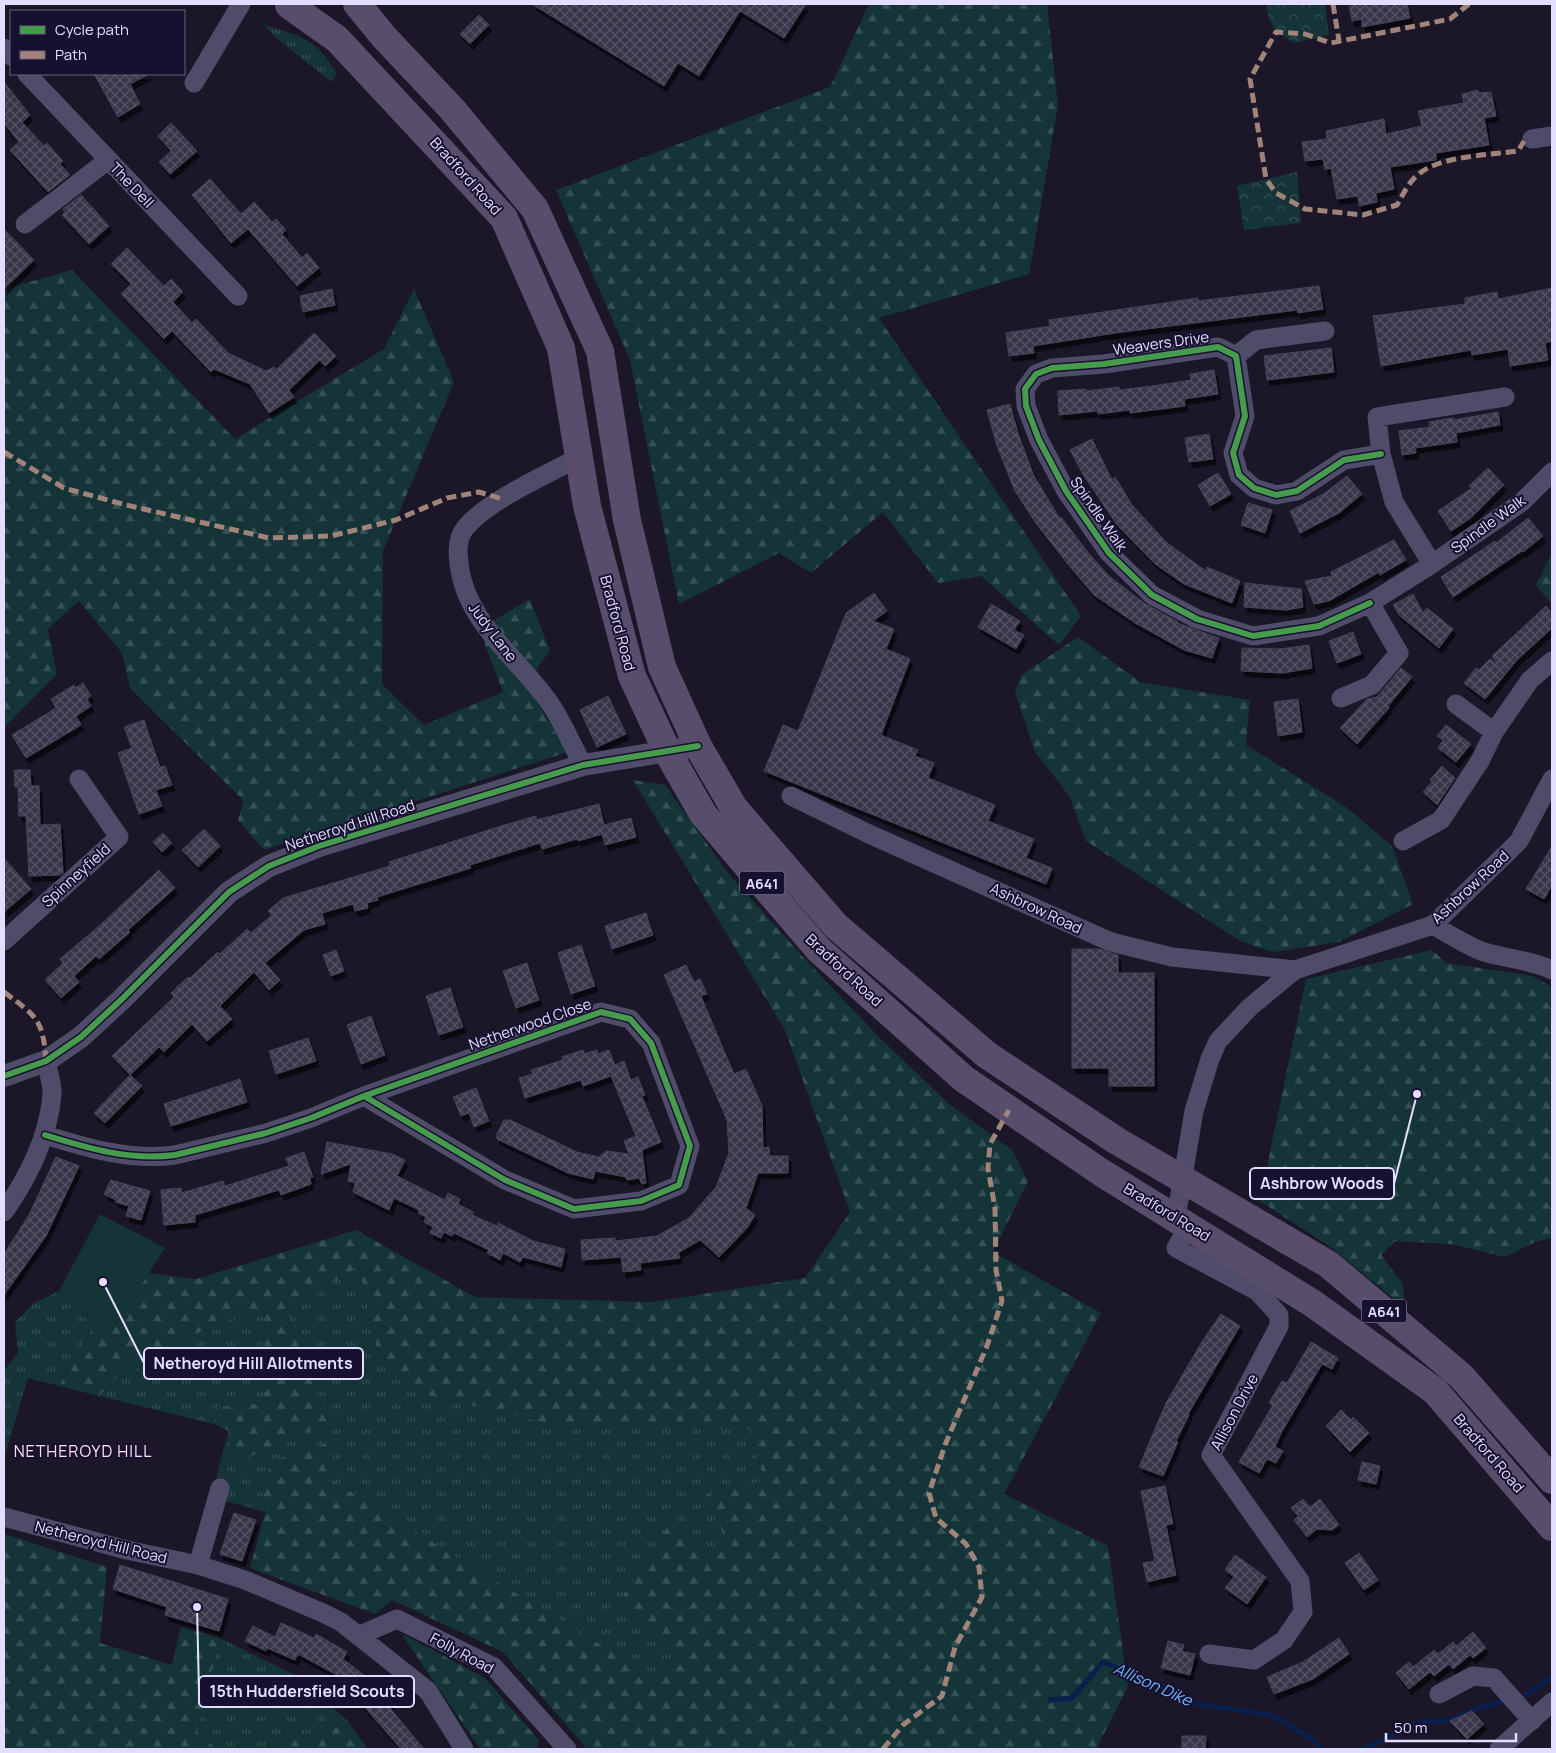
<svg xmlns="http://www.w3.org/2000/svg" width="1556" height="1753" viewBox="0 0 1556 1753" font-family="Manrope,sans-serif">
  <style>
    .grass { fill: url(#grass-tufts) }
    .forest { fill: url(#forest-firs) }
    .park { fill: url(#park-crowns) }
    .garden { fill: #143437 }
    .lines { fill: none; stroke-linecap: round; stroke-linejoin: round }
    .stream { stroke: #0a1f4c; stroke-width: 5 }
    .building { fill: url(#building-cross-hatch); stroke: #47425a; filter: url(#shadow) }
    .minor { stroke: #4e4c69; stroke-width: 19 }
    .tertiary { stroke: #4e4c69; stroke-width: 22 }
    .primary { stroke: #584e6c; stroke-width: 28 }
    .quiet { stroke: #a18479; stroke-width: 5; stroke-dasharray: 10 5; stroke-linecap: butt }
    .cycleway-casing { stroke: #17102f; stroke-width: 9 }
    .cycleway { stroke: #469c4c; stroke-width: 6 }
    .labels { text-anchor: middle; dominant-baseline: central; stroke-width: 4; stroke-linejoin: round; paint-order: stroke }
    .shield { fill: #17102f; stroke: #a6a0c1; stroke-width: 1 }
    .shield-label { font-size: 14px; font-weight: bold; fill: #e3deff }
    .street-label { font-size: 15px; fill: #e3deff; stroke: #17102f }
    .neighbourhood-label { font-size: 16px; letter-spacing: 1px; fill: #ffe0f3; stroke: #17102f }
    .water-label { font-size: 16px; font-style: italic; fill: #6cb6ff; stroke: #17102f }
    .leader { fill: none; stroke: #e3deff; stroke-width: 2 }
    .callout-dot { fill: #e3deff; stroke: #17102f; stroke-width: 2 }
    .callout { fill: #17102f; stroke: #e3deff; stroke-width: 2 }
    .callout-label { font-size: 16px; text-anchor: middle; font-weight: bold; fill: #e3deff }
  </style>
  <defs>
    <pattern id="grass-tufts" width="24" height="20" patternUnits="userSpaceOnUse" patternTransform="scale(1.25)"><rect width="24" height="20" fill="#143437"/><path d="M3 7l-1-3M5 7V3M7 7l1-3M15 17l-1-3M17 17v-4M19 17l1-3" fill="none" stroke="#365155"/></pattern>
    <pattern id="forest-firs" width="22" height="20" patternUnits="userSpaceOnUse" patternTransform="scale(1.25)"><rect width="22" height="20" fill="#143437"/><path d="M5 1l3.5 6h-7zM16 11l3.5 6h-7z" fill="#365155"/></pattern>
    <pattern id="park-crowns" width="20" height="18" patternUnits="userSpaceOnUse" patternTransform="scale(1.25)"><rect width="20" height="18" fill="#143437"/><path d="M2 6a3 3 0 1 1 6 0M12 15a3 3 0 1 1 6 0" fill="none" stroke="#365155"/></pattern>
    <pattern id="building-cross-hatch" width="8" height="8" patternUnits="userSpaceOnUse" patternTransform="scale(1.25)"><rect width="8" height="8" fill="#3a3649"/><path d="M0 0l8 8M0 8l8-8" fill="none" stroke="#565364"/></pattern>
    <filter id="shadow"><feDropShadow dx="3" dy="5.5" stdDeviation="0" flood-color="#0009"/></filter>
  </defs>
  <rect width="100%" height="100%" fill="#1b1728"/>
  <path class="grass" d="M264,25C303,37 315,37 337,74L331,82L274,36Z
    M359,1266L379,1359L559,1426L750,1428L764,1480L730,1550L686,1547L670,1522L677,1648L657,1679L326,1478L261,1488L265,1512L223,1500L226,1482L216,1478L226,1441L244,1459L328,1424L286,1312Z
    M59,1291L95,1324L59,1386L28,1378L4,1458V1370L18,1353L15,1322L34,1303Z
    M244,1313L266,1315L265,1403L218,1407L214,1424L99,1396L132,1363L147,1376L185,1339Z
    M220,1638L293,1674L347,1720L271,1749H217L197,1732Z"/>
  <path class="forest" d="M869,4H1047L1058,105L1029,274L879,318L1081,616L1059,645L981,576L938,583L883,512L811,573L779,553L679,604L630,360L556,190L830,87Z
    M72,270L235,439L384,349L414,289L454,382L383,551L382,684L424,725L503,692L479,629L530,599L550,651L525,684L568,752L264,850L238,820L244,801L130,688L122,653L79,601L48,629L57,674L4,728V289Z
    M1552,553V605L1536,585Z
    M1078,637L1140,682L1250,700L1246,745L1346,807L1392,846L1413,904L1339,942L1273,952L1240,941L1086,841L1069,795L1035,752L1015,692L1021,675Z
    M633,780L665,785L728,873L803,957L880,1038L949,1104L1012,1150L1028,1181L993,1252L1101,1313L1004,1494L1108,1546L1128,1687L1096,1749H587L503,1652L392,1600L375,1614L250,1568L265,1512L261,1488L272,1462L300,1450L326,1444L327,1478L657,1679L677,1648L628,1620L623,1597L670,1522L690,1527L687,1547L730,1549L706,1495L764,1480L750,1429L559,1426L431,1396L379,1359L359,1266L286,1313L328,1424L244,1459L226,1441L229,1431L214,1424L218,1407L265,1403L266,1315L244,1313L185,1339L147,1376L132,1363L99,1396L59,1386L95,1324L108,1336L149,1273L196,1279L356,1230L475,1297L652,1302L805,1278L850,1212L785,1030Z
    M1432,950L1447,963L1532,976L1552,987V1238L1535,1242L1505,1257L1451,1244L1395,1241L1381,1255L1403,1284L1404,1307L1333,1249L1260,1201L1306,979Z
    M4,1534L107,1567L100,1643L172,1665L181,1627L220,1638L197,1732L217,1749H4Z
    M401,1633L485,1678L539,1740L537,1749H480Z
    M347,1720L368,1749H271Z"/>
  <path class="park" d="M1266,4H1325L1329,35L1295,43C1274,31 1270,28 1266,4Z
    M1297,172L1301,223L1244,230L1237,186Z"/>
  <path class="garden" d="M100,1214L165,1248L108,1336L59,1291Z"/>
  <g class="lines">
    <path class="stream" d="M1524,1696L1552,1677
      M1050,1700L1072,1698L1103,1662L1175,1691L1195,1704L1271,1715L1311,1738L1323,1749
      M1362,1749L1384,1740L1405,1727L1428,1721H1448L1475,1709L1501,1701"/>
  </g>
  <path class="building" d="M532,4H806L784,38L740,11L699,76L678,63L664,86Z
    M1349,4H1407L1410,18L1362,27V19L1352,21Z
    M479,15L489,25L470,44L460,34Z
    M94,74H149L130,84L140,104L118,117Z
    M4,82L30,115L22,122L44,146L47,143L63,161L60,164L70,175L48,192L10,150L19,142L4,123Z
    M1478,90L1479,93L1491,92L1496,116L1484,118L1489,145L1436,153V160L1390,167L1394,189L1376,193L1377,202L1359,206L1358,196L1337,199L1331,168L1325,170L1323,159L1305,161L1302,142L1327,139L1326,131L1384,119L1386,134L1422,126L1418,111L1464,103L1462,94Z
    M171,123L197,151L170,174L159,162L171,151L158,136Z
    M210,179L241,214L254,202L272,222L276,219L286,230L282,234L302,258L307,253L319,268L297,286L248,229L231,243L192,195Z
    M81,195L109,226L89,244L62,215L65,212L63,209Z
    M4,229L34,260L4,289Z
    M127,248L164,286L171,279L183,292L173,302L192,323L196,319L228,353L266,371L274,367L276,370L314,333L336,356L325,366L320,360L289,390L294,397L269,413L250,384L214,369L211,372L172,331L164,339L121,294L131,284L111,264Z
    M1319,286L1323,309L1298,313L1297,310L1115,333L1033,346L1034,353L1009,356L1006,333L1050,326L1049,320L1198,298V301Z
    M1552,288V341L1545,343L1548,360L1510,366L1508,349L1472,355L1471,350L1381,366L1373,316L1465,304V298L1497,292L1498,299Z
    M332,289L335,305L303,312L300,296Z
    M1331,348L1334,372L1267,380L1264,356Z
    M1214,370L1218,394L1184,399L1185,406L1130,413V410L1098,414L1097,411L1059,415L1058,391L1086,389V391L1119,387V390L1152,386L1191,380L1190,374Z
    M1010,404L1018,433L1034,476L1060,519L1061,517L1089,554L1109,576L1144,603L1178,622L1177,623L1219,638L1212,658L1184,650L1135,623L1094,595L1070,567L1037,525L1015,491L997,446L987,410Z
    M1498,412L1500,425L1456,433L1457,442L1415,448L1416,453L1402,455L1399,431L1430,427L1429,422L1453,418L1454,420Z
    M1209,434L1213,459L1189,462L1185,438Z
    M1092,439L1112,480L1115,477L1132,505L1166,542L1206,571L1207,567L1240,581L1232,603L1184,584L1155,564L1117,525L1084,476L1070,450Z
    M1488,468L1504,485L1472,517L1451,531L1438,511L1472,488L1469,486Z
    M1218,473L1231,494L1210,506L1198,485Z
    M1347,476L1362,494L1339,513L1300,533L1290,511L1325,493Z
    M1248,503L1272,510L1265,533L1241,525Z
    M1528,518L1543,536L1523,552L1522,551L1453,597L1441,577L1495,541L1496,543Z
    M1394,540L1406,560L1380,575L1379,572L1329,601L1314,604L1305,581L1332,576L1331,572Z
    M1245,583L1301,589L1303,607L1286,610L1244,607Z
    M874,593L887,611L873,621L894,629L886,649L910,659L881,735L918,750L915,756L934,763L928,778L995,805L988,821L1034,839L1026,858L1052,868L1046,884L764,771L783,725L798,731L846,613Z
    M1413,594L1423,613L1427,608L1453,629L1439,648L1400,616L1393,605Z
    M991,604L1020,621L1014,630L1024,635L1016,649L978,627Z
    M1546,606L1552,613V628L1517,660L1485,699L1464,683L1476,668L1479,670L1490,659L1498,666L1492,656Z
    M1353,632L1361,654L1337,663L1329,641Z
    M1309,645L1312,668L1283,673L1241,671L1242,648L1280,649Z
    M1401,668L1412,677L1388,706L1389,708L1357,744L1340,728L1367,699L1377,697Z
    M83,683L91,696L87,699L91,706L76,716L81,725L26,758L12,735L56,708L51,699L74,685L75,688Z
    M608,696L626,734L597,747L580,710Z
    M1298,699L1302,732L1278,736L1274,702Z
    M144,720L160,767L165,766L172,785L156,790L162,806L139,814L118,753L132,748L124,727Z
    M1446,725L1471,744L1456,762L1438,748L1443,740L1437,736Z
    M1442,766L1455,778L1437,805L1423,792L1432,782L1430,780Z
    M14,770H30L31,786H39L40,825L60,824L63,873L60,875L29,876L26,816H19L18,787H15Z
    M599,804L604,825L631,818L636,837L605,845L602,834L578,841L577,839L542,849L540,843L470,865L471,868L377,897L378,900L367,903L368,908L355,911L353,904L322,913L325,924L304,930L265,963L280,980L269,990L254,972L220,1006L232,1019L207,1041L192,1024L164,1052L159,1047L130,1075L112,1056L174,997L171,993L188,977L190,978L218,952L220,954L247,929L251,933L272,915L268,911L283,898L390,866L389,862L501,826L536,816V820Z
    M204,829L220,846L198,867L182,850Z
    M163,833L172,843L162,852L153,842Z
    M1552,846V885L1544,899L1526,889Z
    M4,858L31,889L4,912Z
    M159,870L175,888L128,930L130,932L99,959L96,956L74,976L79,982L61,998L45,980L63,963L60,959L98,927Z
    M646,913L653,935L612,949L605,926Z
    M581,945L595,986L571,994L558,953Z
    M1072,949H1099L1118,955V973H1154V1086H1109V1068H1072Z
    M336,950L344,971L331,976L323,955Z
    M527,963L539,1000L516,1008L503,971Z
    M686,965L694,982L700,979L707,994L701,996L734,1074L746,1069L762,1106L763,1148L769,1147L770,1156H788V1173H758L746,1208L755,1215L747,1228L719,1257L700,1240L678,1253L680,1258L640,1263L641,1270L623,1272L621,1257L582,1260L581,1240L615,1238V1241L657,1236L689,1218L716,1187L729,1153L727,1120L664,975Z
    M450,988L463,1027L439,1035L426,996Z
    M371,1016L385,1055L361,1064L347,1025Z
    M308,1038L316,1061L276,1074L269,1051Z
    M583,1050L584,1054L597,1050L598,1054L609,1050L615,1065L624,1061L631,1080L638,1077L645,1095L642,1096L661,1142L642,1150L646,1183L642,1184L639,1178L627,1180L626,1177L595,1171L593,1179L568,1173L497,1139V1134L504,1120H510L577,1152L599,1157L606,1151L629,1154L624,1141L636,1136L611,1076L583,1086L581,1080L525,1098L519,1078L533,1074L531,1070L563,1060L562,1057Z
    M130,1075L142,1086L105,1123L94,1113Z
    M240,1079L247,1102L171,1126L164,1104Z
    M476,1088L489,1121L474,1127L469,1113L461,1116L453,1097Z
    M327,1142L392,1154L405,1160L397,1176L445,1200L448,1193L460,1199L458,1204L473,1212L472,1215L497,1226L498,1223L533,1241L565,1249L561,1267L523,1257L520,1262L503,1253L500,1260L487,1253L489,1250L454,1233L452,1236L444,1232L441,1238L430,1233L433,1227L424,1222L426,1217L418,1213L419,1210L394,1198L389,1210L353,1192L355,1183L348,1181L351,1164L321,1174Z
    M304,1152L313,1177L310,1178L311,1184L281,1195L279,1190L195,1215V1222L164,1225L161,1190L181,1188V1193L223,1181L225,1186L289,1166L286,1158Z
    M56,1157L79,1166L46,1236L4,1295V1254L29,1215Z
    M111,1180L150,1191L141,1220L126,1216L129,1206L115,1202L116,1200L104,1194Z
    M1221,1314L1240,1326L1188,1414L1189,1415L1176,1441L1178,1442L1163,1476L1139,1467L1166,1403L1203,1340Z
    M1311,1342L1338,1358L1332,1369L1322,1364L1281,1433L1275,1447L1283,1451L1276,1463L1267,1459L1259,1473L1239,1462L1273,1405L1269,1403L1282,1381L1287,1383Z
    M1341,1410L1351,1420L1353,1417L1369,1433L1350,1452L1326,1426Z
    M1362,1462L1380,1466L1376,1484L1358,1480Z
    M1165,1486L1173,1524L1166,1525L1176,1575L1147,1582L1143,1563L1155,1561L1141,1491Z
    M1303,1499L1310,1507L1320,1499L1339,1525L1332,1530L1317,1529L1307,1537L1294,1520L1298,1516L1291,1508Z
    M234,1513L256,1520L242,1561L220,1554Z
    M1359,1553L1378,1580L1364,1590L1345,1563Z
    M1235,1555L1266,1577L1247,1604L1225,1588L1234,1577L1225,1570Z
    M120,1565L228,1599L219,1631L165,1615L167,1607L113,1589Z
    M281,1623L314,1638L316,1634L347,1652L343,1659L374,1683L392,1704L389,1707L424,1749H401L354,1695L352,1698L332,1682L337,1675L298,1654L295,1660L267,1648L266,1651L245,1641L253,1626L275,1637Z
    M1473,1632L1486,1648L1473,1658L1470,1655L1453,1669L1449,1664L1434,1676L1430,1672L1409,1689L1396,1673L1409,1662L1413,1667L1434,1650L1438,1654L1453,1642L1456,1646Z
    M1339,1638L1349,1654L1313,1679L1274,1694L1267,1677L1303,1662Z
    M1168,1641L1184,1645L1182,1651L1195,1654L1190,1675L1161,1668Z
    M1472,1711L1484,1724L1467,1739L1450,1721Z
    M1182,1736H1206L1205,1749H1182Z"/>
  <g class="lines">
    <path class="minor" d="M4,48L11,56
      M27,74L238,296
      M194,83L241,4
      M1532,139L1552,136
      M25,224L108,160
      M1236,356L1256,340L1325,331
      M579,457C547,475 490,499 466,527C457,537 457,550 459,563C465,623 519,658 551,705C563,723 572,745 583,765
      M1432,564L1394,502L1381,454L1377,417L1505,397
      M1370,603L1319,626L1253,636L1197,619L1152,595L1109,553L1066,491L1039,440L1026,406L1025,389L1036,374L1052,368L1104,364L1218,347L1236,356L1245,416L1233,453L1239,475L1254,488L1276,495L1297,491L1344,460L1381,454
      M1341,698L1372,685L1399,653L1370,603L1432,564L1522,502L1552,472
      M1456,704L1494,732
      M791,796L869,834L1111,942L1172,957L1295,970
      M1403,841L1441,820L1480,761L1494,732L1530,680L1552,661
      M1433,925C1448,934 1464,944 1481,951C1505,959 1529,959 1552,970
      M4,941L119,837L79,779
      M45,1135C87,1148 130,1161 175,1155L266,1133L311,1118L364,1096L601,1012L630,1019L651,1043L690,1146L679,1185L641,1201L574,1209L505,1180L364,1096
      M4,1212C28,1177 48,1139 52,1095C53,1085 48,1072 46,1061
      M1176,1218L1194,1111L1210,1059L1218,1041L1250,1007L1295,970L1433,925L1519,841L1552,779
      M1189,1225L1176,1248L1257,1291L1279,1315V1326L1211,1455L1300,1581L1303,1612L1284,1640L1254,1660L1209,1654
      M4,1517L127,1550L198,1565L245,1580L323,1613L341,1622L428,1691L464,1749
      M198,1565L220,1488
      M358,1636L397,1619L494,1667L567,1749
      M1439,1694L1473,1676L1494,1678L1532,1721
      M1499,1749L1552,1702"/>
    <path class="tertiary" d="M4,1076L46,1061L81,1037L122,999L229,892L269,866L319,846L583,765L698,746"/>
    <path class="primary" d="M357,4L384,37L452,109L535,209L600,351L627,520L662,667L698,746L734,808L836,926L987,1055L1117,1141L1328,1264L1461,1376L1552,1480
      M289,5L337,39L504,218L561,348L587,506L632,676L667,751L703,814L818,949L964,1079L1102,1173L1312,1303L1435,1391L1552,1527"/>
    <path class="quiet" d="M1333,4L1339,41
      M1469,4L1450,19L1331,43L1305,34L1276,32L1250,79L1266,179L1276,193L1305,209L1363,215L1397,205C1404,193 1409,181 1420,173C1441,156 1490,155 1518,151L1524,141
      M4,452L64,488L126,505L269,538L331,536L396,520L447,498L479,492L502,499
      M4,992C37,1017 43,1019 46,1061
      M883,1749L903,1725L942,1696L955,1647L982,1597L979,1567L966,1544L936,1518L929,1493L945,1445L987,1346L1002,1301L996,1270L995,1208L988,1168L990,1144L1009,1110"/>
    <defs>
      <path id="cycleway" d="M1370,603L1319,626L1253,636L1197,619L1152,595L1109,553L1066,491L1039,440L1026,406L1025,389L1036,374L1052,368L1104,364L1218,347L1236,356L1245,416L1233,453L1239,475L1254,488L1276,495L1297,491L1344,460L1381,454
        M4,1076L46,1061L81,1037L122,999L229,892L269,866L319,846L583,765L698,746
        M45,1135C87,1148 130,1161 175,1155L266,1133L311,1118L364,1096L601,1012L630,1019L651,1043L690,1146L679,1185L641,1201L574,1209L505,1180L364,1096"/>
    </defs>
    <use href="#cycleway" class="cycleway-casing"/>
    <use href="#cycleway" class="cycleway"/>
  </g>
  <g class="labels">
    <g class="shield">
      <rect x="739.5" y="871.5" width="45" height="23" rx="4"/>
      <rect x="1361.5" y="1299.5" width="45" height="23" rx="4"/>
    </g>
    <g class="shield-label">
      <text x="762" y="883">A641</text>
      <text x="1384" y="1311">A641</text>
    </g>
    <g class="street-label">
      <text transform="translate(466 176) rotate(48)">Bradford Road</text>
      <text transform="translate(132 185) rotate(46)">The Dell</text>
      <text transform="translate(1161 343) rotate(-8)">Weavers Drive</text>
      <text transform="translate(1099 514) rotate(55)">Spindle Walk</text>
      <text transform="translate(1488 524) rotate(-36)">Spindle Walk</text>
      <text transform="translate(618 623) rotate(75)">Bradford Road</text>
      <text transform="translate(493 632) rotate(53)">Judy Lane</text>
      <text transform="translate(350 825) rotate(-18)">Netheroyd Hill Road</text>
      <text transform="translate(76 875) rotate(-42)">Spinneyfield</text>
      <text transform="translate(1470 887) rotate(-43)">Ashbrow Road</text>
      <text transform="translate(1036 908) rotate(25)">Ashbrow Road</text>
      <text transform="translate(844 970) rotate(43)">Bradford Road</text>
      <text transform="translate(530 1024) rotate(-19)">Netherwood Close</text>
      <text transform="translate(1167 1212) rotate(31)">Bradford Road</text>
      <text transform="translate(1234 1412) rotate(-62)">Allison Drive</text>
      <text transform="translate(1489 1453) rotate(49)">Bradford Road</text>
      <text transform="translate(101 1542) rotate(14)">Netheroyd Hill Road</text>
      <text transform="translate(462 1653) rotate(28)">Folly Road</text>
    </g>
    <g class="neighbourhood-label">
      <text x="83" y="1451">NETHEROYD HILL</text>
    </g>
    <g class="water-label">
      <text transform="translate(1153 1684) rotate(24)">Allison Dike</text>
    </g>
  </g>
  <path class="leader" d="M1417 1094L1394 1184M103 1282L144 1363M197 1607L199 1692"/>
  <g class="callout-dot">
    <circle cx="1417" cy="1094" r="5"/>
    <circle cx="103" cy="1282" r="5"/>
    <circle cx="197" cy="1607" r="5"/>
  </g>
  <g class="callout">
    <rect x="1250" y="1168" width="144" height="31" rx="5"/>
    <rect x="144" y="1348" width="219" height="31" rx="5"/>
    <rect x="199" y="1676" width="215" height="31" rx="5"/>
  </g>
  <g class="callout-label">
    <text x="1322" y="1189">Ashbrow Woods</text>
    <text x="253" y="1369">Netheroyd Hill Allotments</text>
    <text x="307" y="1697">15th Huddersfield Scouts</text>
  </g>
  <rect width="1556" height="1753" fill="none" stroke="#e3deff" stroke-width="10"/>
  <rect x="10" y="10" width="175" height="65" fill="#17102f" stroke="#696282"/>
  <rect x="20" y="26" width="25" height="8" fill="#469c4c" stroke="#696282"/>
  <text x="55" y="35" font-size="15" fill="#e3deff">Cycle path</text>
  <rect x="20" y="51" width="25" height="8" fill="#a18479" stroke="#696282"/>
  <text x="55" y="60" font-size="15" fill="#e3deff">Path</text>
  <path d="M1386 1733v8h130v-8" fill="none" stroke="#e3deff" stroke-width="2.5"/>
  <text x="1394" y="1733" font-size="15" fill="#e3deff" stroke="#17102f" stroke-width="4" paint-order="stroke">50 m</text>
</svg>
